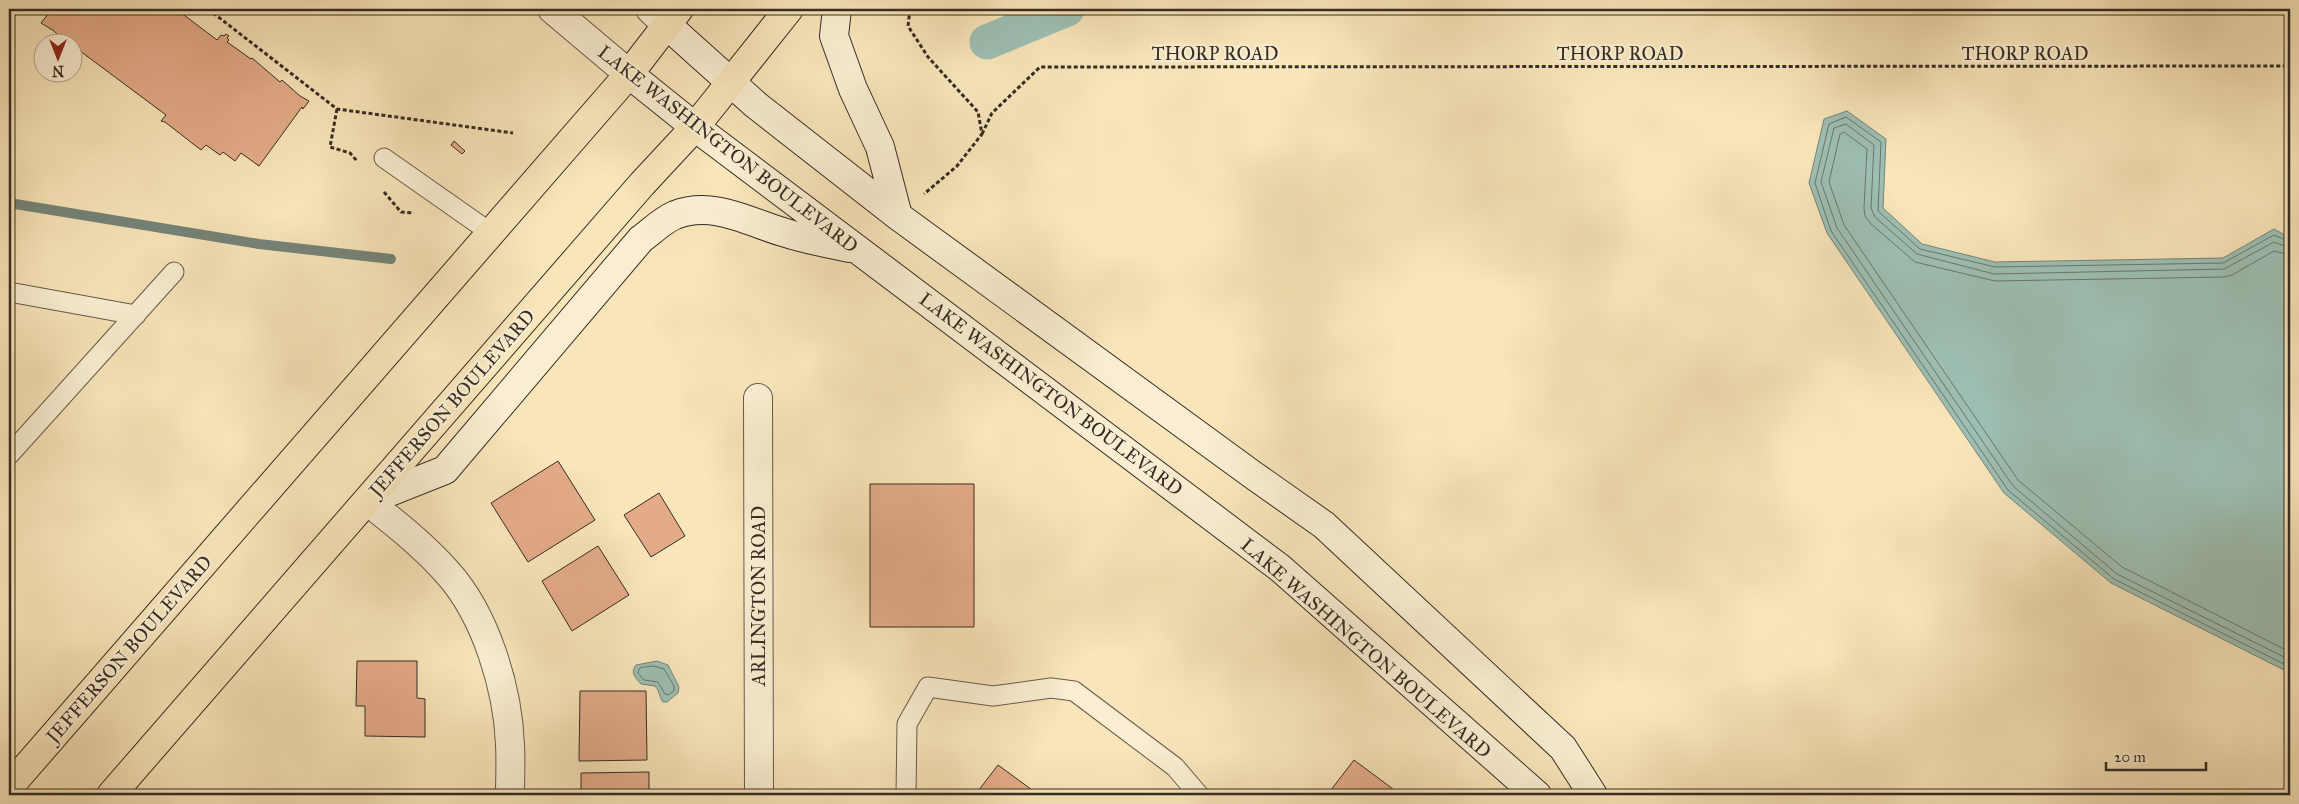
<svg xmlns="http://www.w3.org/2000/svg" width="2299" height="804" viewBox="0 0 2299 804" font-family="'IM FELL Great Primer',serif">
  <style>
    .water { fill: #9dbfb3; stroke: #748479 }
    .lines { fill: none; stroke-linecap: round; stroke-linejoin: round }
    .shore { stroke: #6a766b; stroke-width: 1 }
    .stream { stroke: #748479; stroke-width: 10 }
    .canal { stroke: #9dbfb3; stroke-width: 35 }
    .building { fill: #e4ab88; stroke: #362c23 }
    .service-casing { stroke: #665a49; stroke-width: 21 }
    .minor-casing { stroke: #665a49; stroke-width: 30 }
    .tertiary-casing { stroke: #665a49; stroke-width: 30 }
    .secondary-casing { stroke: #362c23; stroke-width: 30 }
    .primary-casing { stroke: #362c23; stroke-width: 30 }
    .path { stroke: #362c23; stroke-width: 3; stroke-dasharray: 4 2.5; stroke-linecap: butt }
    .service { stroke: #faeed2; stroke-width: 19 }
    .minor { stroke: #faeed2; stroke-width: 28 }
    .tertiary { stroke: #faeed2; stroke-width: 28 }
    .secondary { stroke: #faeed2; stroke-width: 28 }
    .primary { stroke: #f8e5ba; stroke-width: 28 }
    .labels { text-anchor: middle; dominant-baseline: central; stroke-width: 4.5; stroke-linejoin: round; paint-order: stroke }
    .street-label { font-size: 19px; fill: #362c23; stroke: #faeed2 }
  </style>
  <rect width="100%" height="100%" fill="#f8e5ba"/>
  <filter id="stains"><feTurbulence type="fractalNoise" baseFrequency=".004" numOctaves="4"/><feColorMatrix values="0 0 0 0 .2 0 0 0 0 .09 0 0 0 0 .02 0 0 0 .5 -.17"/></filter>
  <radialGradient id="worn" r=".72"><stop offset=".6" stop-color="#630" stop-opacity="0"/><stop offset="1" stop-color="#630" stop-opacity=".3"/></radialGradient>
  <path class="water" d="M1847,111L1886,139L1883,208L1922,244L1995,262L2223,258L2274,229L2290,238V673L2111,583L2004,493L1827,233L1809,183L1824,119Z
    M657,661L668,665L679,687L678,693L667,702H663C659,697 660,691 655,686L641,684C635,677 630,673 636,665Z"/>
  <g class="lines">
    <path class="shore" d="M2290,242L2274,235L2223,263L1995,267L1920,249L1878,211L1881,142L1846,117L1829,124L1815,183L1831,231L2008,490L2114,579L2290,667
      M2290,248L2274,242L2224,269L1994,274L1917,254L1875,217L1871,208L1874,145L1846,124L1834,128L1821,182L1837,228L2013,486L2117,574L2290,660
      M2290,255L2274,251L2232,275L2224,277L1995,281L1915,262L1870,223L1865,216L1864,208L1867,149L1844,132L1840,134L1829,182L1844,225L2018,480L2122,567L2290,652
      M654,666L664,669L674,686V691L668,695L665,694L658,682L644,680L638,673L640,668Z"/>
    <path class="stream" d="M9,203L259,244L391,259"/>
    <path class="canal" d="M987,42L1067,9"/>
  </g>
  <path class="building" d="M52,9H176L217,40L221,35L224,36L226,34L229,36L227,38L229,40L227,42L251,59L252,58L280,82L282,80L300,96L309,101L303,109L302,107L259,166L241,153L235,161L223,152L220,155L206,145L201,150L165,122L161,121L166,115L72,45V42L60,37L54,31L41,23Z
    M454,141L465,151L462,154L451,145Z
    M558,461L595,520L528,562L491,503Z
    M870,484H974V627H870Z
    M659,493L685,536L651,557L624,515Z
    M598,546L629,595L572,631L542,581Z
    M357,661H417V698L425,699V737L365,736V706H356Z
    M580,691H646L647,760L579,761Z
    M1354,760L1401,795H1327Z
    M998,765L1039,795H975Z
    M649,772V795H581V773Z"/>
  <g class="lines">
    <defs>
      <path id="service" d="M384,158L491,233
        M9,292L136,315
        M9,453L10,454L174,272
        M906,795L907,724L928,687L993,696L1051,688L1074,691L1175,767L1199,795"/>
      <path id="minor" d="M758,398L759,795
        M367,501C395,523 423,545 447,572C486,615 508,689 510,745C511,762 510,779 510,795"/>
      <path id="tertiary" d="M552,9L629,74
        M650,9L667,25"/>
      <path id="secondary" d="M837,9L834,36L853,89L880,147L898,216
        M667,25L756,105L898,216L1253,475L1324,525L1563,748L1593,795
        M629,74L695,127L1280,568L1537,795
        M367,501L445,470L641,239C652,231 663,220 675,215C714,200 750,223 786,233C807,240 828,243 849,248"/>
      <path id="primary" d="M9,787L629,74L679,9
        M111,795L642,184L695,127L789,9"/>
    </defs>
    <use href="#service" class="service-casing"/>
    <use href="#minor" class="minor-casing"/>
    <use href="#tertiary" class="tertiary-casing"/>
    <use href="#secondary" class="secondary-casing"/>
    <use href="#primary" class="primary-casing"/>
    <path class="path" d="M208,9L337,109L513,133
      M910,9L908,26L928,57L978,112L982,134L957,166L924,194
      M337,109L330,147L350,153L357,161
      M982,134L992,113L1040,67L2290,66
      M384,192L401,212L413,213"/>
    <use href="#service" class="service"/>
    <use href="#minor" class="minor"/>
    <use href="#tertiary" class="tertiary"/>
    <use href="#secondary" class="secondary"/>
    <use href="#primary" class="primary"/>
  </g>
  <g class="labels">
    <g class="street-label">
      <text x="1215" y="53">THORP ROAD</text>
      <text x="1620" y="53">THORP ROAD</text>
      <text x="2025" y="53">THORP ROAD</text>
      <text transform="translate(728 149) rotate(38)">LAKE WASHINGTON BOULEVARD</text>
      <text transform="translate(1051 394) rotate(37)">LAKE WASHINGTON BOULEVARD</text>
      <text transform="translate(452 403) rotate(-49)">JEFFERSON BOULEVARD</text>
      <text transform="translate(758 596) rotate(-90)">ARLINGTON ROAD</text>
      <text transform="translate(1366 648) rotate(41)">LAKE WASHINGTON BOULEVARD</text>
      <text transform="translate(129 649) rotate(-49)">JEFFERSON BOULEVARD</text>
    </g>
  </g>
  <rect width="2299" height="804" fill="none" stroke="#f8e5ba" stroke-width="30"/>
  <rect x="10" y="10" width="2279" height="784" fill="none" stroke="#362c23" stroke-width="2.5"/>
  <rect x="15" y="15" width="2269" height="774" fill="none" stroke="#362c23"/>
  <g transform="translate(58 58) rotate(180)"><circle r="24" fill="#faeed2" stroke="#aca08c"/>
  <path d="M0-4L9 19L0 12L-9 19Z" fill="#8f2418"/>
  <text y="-8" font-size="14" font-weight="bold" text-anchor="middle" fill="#362c23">N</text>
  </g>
  <path d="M2106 762v8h100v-8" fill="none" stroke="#362c23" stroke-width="2.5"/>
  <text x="2114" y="762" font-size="15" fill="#362c23" stroke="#faeed2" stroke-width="4" paint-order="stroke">20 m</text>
  <rect width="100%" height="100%" filter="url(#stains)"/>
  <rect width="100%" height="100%" fill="url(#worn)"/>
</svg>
